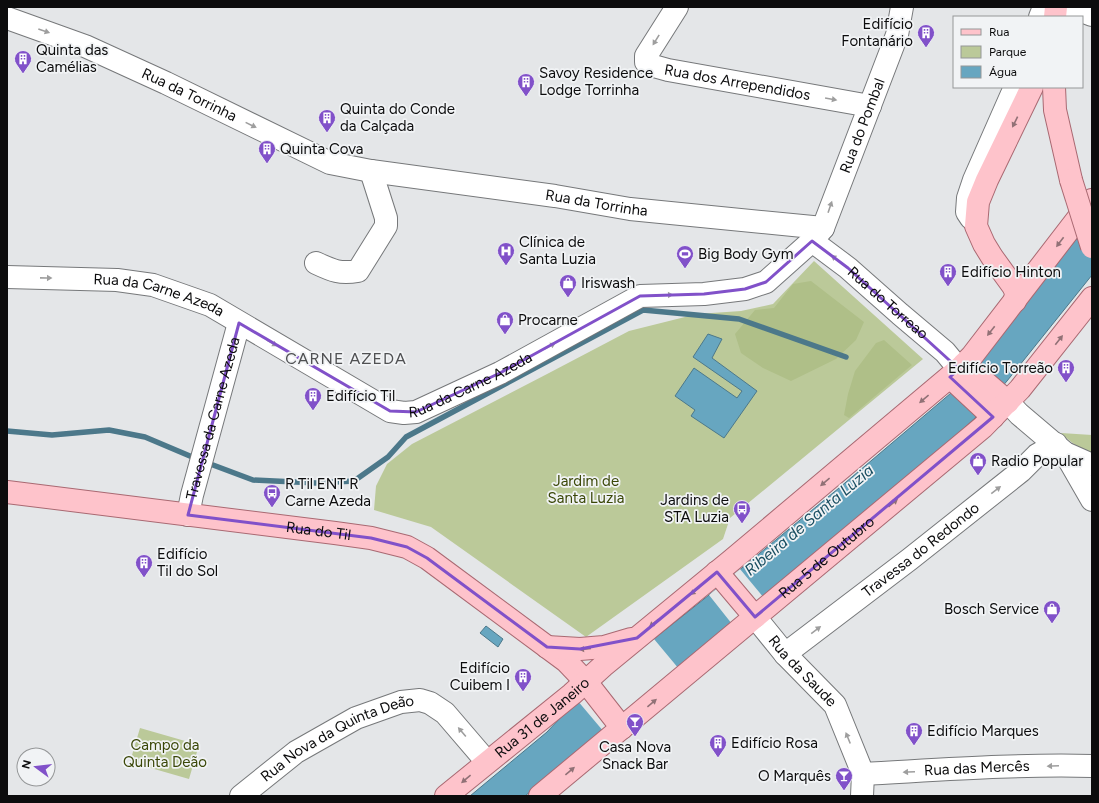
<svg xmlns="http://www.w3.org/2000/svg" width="1099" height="803" viewBox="0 0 1099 803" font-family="Figtree,sans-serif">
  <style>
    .green { fill: #bbc999 }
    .forest { fill: #afbf88 }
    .water { fill: #67a6c0; stroke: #4c788a }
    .pier { fill: #e4e6e8 }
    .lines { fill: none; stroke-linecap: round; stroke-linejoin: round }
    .stream { stroke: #4c788a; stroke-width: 5.5 }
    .minor-casing { stroke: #76787a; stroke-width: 24 }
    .major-casing { stroke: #a96972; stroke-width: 24 }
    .minor { stroke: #fff; stroke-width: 22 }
    .major { stroke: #fec3cb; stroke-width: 22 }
    .major-bridge-casing { stroke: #a96972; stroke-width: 24; stroke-linecap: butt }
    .major-bridge { stroke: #fec3cb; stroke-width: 22 }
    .oneway { fill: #9e9e9e }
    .oneway2 { fill: #917176 }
    .marked { fill: none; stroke: #8151c9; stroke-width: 3; stroke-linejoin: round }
    .labels { text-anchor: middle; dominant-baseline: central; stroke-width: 3.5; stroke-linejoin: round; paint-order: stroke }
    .poi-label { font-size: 15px; fill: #0c0c0d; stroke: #f1f3f5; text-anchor: start }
    .street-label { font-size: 15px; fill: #0c0c0d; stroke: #f1f3f5 }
    .park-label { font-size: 15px; fill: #3a4707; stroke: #f1f3f5 }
    .neighbourhood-label { font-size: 16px; letter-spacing: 1px; fill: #505153; stroke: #f1f3f5 }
    .water-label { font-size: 16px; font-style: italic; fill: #194e61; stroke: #f1f3f5 }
  </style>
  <rect width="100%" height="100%" fill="#e4e6e8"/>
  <path class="green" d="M814,261L923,359L730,518L723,539L586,637L431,527L374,510L376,486L387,464L412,444L549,373L629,331L697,314L741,311L773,304Z
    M1061,433L1092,435V453C1080,449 1070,442 1061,433Z
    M140,728L199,745L189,779L130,762Z"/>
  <path class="forest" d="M811,281L864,322L856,340L836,359L791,381L763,368L741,353L735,334L755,310L774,308L793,284Z
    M884,340L912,365L849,418L844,415L848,394L855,371L876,343Z"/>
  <path class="water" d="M1092,220V275L1007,381L975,418L959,433L604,732L525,796H470L547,732L577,700L709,595L839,488L951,393Z
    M708,334L722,339L712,358L757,391L724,438L691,416L695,410L675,396L694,368L737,398L742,391L693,357Z
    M486,626L503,639L498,647L480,633Z"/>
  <path class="pier" d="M740,569L764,598L732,624L709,595Z
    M654,639L679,669L604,732L577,700Z"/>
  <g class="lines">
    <path class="stream" d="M7,431L52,435L109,430L145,437L197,459
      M205,462L253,480L316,483L354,481L388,457L406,437L643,310L739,319L846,357"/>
    <defs>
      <g id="minor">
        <path id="s1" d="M677,7L646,56V62L650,65L668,70L870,106"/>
        <path d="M1071,7L1092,15"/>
        <path d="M1040,17L1044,7"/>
        <path id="s2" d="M7,18L85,46L166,83L330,163L371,171L555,196L630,209L823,228"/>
        <path d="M971,218L967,212L968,198L974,180L1015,87"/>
        <path id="s3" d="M812,241L848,268L900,314L945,352L959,369"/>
        <path d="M316,263C333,271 340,274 358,271L386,226V218L371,171"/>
        <path id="s4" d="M7,277L117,280L153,285L210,305L390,411L404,413L416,412L500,373L640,296L704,294L745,289L766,282L812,241L823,228L897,35L902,7"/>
        <path d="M1008,402L1019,414L1065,453L1092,465"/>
        <path d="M1065,453L1092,500"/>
        <path id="s5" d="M188,515L192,495L239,323"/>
        <path id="s6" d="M755,617L785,654L835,705L863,774L862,796"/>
        <path id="s7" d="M785,654L910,559L1021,471L1037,455L1056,444"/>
        <path id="s8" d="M863,774C939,770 1016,764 1092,766"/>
        <path id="s9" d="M241,796L296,752L356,718L401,702L420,700L430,703L445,713L487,762"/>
      </g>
      <g id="major">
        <path d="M1055,17L1056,7"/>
        <path d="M1054,87L1055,110L1071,180"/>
        <path d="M1015,301L1016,292L1013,286L992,257L984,244L976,226L978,202L987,180L1032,87"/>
        <path d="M964,364L1008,402"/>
        <path d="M950,377L993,417"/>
        <path id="s10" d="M7,492L335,533L371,538L407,547L427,558L566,661L586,682L622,728"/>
        <path d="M717,572L755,617"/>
        <path d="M547,647L580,649L604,647L631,639"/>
        <path id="s11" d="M446,796L572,694L603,666L732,560L959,369L972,356L1092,200"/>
        <path id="s12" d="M540,796L983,427L1020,389L1092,298"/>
      </g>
    </defs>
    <use href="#minor" class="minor-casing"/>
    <use href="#major" class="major-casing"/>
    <use href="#minor" class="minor"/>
    <use href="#major" class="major"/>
    <defs>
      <path id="major-bridge" d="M1071,180L1092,247"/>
    </defs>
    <use href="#major-bridge" class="major-bridge-casing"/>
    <use href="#major-bridge" class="major-bridge"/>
  </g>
  <defs><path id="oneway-solid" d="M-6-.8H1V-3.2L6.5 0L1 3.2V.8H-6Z"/></defs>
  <g class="oneway">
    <use href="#oneway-solid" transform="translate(44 31) rotate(19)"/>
    <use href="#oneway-solid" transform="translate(656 40) rotate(122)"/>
    <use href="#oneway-solid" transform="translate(831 99) rotate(10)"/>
    <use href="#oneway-solid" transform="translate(251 125) rotate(26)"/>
    <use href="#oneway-solid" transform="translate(830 207) rotate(-71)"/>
    <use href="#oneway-solid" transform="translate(836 259) rotate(-143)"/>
    <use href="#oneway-solid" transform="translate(46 278) rotate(1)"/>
    <use href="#oneway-solid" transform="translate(667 295) rotate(-2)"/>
    <use href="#oneway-solid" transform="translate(272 343) rotate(30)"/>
    <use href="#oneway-solid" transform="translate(550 346) rotate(-28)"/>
    <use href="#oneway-solid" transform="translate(996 490) rotate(-38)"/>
    <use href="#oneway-solid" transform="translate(816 630) rotate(-37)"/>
    <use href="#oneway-solid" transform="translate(462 732) rotate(-130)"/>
    <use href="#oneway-solid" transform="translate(848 738) rotate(-112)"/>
    <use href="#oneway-solid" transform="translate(1053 766) rotate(178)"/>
    <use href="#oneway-solid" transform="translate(909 772) rotate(177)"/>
  </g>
  <g class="oneway2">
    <use href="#oneway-solid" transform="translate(1015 122) rotate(116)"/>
    <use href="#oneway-solid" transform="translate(1060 242) rotate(127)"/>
    <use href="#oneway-solid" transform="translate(991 331) rotate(128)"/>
    <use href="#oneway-solid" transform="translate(1059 340) rotate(-52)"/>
    <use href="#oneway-solid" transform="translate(924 399) rotate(140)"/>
    <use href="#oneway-solid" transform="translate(825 482) rotate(140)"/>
    <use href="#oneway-solid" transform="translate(893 503) rotate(-40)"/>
    <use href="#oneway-solid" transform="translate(695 591) rotate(141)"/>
    <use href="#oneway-solid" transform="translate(654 623) rotate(141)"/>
    <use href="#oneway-solid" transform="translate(585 649) rotate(175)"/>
    <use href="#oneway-solid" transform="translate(652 703) rotate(-40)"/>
    <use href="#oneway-solid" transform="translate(570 771) rotate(-40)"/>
    <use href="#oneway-solid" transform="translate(466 779) rotate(140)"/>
  </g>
  <path class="marked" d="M812,241L848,268L959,369L950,377L993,417L755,617L717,572L637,638L580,649L547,647L427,558L407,547L371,538L188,515L239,323L390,411L416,412L500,373L640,296L704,294L745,289L766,282Z"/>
  <defs>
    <symbol id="building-pin" viewBox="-11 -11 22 30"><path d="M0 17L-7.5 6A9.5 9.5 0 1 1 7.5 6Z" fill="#8151c9" stroke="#f1f3f5"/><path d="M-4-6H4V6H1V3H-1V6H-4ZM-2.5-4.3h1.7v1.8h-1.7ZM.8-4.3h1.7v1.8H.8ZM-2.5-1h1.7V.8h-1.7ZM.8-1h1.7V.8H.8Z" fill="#fff"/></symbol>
    <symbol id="hospital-pin" viewBox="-11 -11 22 30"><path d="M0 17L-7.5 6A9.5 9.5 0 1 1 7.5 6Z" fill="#8151c9" stroke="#f1f3f5"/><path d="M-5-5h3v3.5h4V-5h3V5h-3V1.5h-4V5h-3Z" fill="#fff"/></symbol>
    <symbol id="stadium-pin" viewBox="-11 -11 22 30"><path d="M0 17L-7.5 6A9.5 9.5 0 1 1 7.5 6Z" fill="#8151c9" stroke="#f1f3f5"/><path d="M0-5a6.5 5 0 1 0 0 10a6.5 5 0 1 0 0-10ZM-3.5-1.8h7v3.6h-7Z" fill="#fff"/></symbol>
    <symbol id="shop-pin" viewBox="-11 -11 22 30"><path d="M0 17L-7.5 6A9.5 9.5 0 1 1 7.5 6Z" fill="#8151c9" stroke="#f1f3f5"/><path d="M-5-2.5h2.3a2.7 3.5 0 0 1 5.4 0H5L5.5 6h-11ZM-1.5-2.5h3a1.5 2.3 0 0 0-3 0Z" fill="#fff"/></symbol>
    <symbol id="bus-pin" viewBox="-11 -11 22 30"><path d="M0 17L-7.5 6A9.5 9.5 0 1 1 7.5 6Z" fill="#8151c9" stroke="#f1f3f5"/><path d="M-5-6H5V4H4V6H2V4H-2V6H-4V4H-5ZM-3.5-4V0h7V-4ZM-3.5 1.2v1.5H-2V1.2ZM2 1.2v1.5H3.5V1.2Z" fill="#fff"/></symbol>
    <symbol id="bar-pin" viewBox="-11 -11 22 30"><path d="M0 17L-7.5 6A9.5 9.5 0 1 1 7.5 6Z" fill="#8151c9" stroke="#f1f3f5"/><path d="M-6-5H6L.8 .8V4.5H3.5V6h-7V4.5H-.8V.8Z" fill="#fff"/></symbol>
  </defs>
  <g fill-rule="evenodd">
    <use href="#building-pin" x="916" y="23" width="20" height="27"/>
    <use href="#building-pin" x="13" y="49" width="20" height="27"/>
    <use href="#building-pin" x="516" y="72" width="20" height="27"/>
    <use href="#building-pin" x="317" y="108" width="20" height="27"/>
    <use href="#building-pin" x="257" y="139" width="20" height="27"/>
    <use href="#hospital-pin" x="496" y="241" width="20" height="27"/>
    <use href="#stadium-pin" x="675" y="244" width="20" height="27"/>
    <use href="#building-pin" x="938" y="262" width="20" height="27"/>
    <use href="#shop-pin" x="558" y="273" width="20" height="27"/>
    <use href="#shop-pin" x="495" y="310" width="20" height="27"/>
    <use href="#building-pin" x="1056" y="358" width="20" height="27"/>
    <use href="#building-pin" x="303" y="386" width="20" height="27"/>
    <use href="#shop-pin" x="968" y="451" width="20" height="27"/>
    <use href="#bus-pin" x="262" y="483" width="20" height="27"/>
    <use href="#bus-pin" x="732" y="499" width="20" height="27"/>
    <use href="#building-pin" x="134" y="553" width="20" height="27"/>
    <use href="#shop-pin" x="1042" y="599" width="20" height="27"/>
    <use href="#building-pin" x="513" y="667" width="20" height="27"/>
    <use href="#bar-pin" x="625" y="712" width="20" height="27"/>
    <use href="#building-pin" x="904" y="721" width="20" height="27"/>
    <use href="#building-pin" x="708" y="733" width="20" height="27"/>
    <use href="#bar-pin" x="834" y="766" width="20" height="27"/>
  </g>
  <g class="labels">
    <g class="poi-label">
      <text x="913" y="24" text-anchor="end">Edifício<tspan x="913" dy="17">Fontanário</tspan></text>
      <text x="36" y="50">Quinta das<tspan x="36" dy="17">Camélias</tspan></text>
      <text x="539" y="73">Savoy Residence<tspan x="539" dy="17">Lodge Torrinha</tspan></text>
      <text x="340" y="109">Quinta do Conde<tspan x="340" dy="17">da Calçada</tspan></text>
      <text x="280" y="149">Quinta Cova</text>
      <text x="519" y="242">Clínica de<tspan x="519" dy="17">Santa Luzia</tspan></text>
      <text x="698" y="254">Big Body Gym</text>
      <text x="961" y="272">Edifício Hinton</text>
      <text x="581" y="283">Iriswash</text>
      <text x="518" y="320">Procarne</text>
      <text x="1053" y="368" text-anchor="end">Edifício Torreão</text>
      <text x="326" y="396">Edifício Til</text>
      <text x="991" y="461">Radio Popular</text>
      <text x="285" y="484">R Til ENT R<tspan x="285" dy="17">Carne Azeda</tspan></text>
      <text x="729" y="500" text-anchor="end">Jardins de<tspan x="729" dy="17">STA Luzia</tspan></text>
      <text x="157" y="554">Edifício<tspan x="157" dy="17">Til do Sol</tspan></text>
      <text x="1039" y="609" text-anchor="end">Bosch Service</text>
      <text x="510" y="668" text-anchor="end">Edifício<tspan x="510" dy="17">Cuibem I</tspan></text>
      <text x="927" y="731">Edifício Marques</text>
      <text x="731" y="743">Edifício Rosa</text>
      <text x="635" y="747" text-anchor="middle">Casa Nova<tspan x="635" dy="17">Snack Bar</tspan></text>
      <text x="831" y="776" text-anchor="end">O Marquês</text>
    </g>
    <g class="street-label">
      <text stroke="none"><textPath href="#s1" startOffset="158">Rua dos Arrependidos</textPath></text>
      <text stroke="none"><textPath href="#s2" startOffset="198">Rua da Torrinha</textPath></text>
      <text stroke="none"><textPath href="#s4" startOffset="1010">Rua do Pombal</textPath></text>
      <text stroke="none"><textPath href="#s2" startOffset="624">Rua da Torrinha</textPath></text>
      <text stroke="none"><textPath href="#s4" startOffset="154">Rua da Carne Azeda</textPath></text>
      <text stroke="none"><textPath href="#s3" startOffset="98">Rua do Torreao</textPath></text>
      <text stroke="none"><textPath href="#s4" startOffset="502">Rua da Carne Azeda</textPath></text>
      <text stroke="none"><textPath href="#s5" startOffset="100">Travessa da Carne Azeda</textPath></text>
      <text stroke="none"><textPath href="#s10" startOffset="314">Rua do Til</textPath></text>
      <text stroke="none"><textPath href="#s7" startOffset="171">Travessa do Redondo</textPath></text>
      <text stroke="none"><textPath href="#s12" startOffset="373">Rua 5 de Outubro</textPath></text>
      <text stroke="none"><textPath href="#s6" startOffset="72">Rua da Saude</textPath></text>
      <text stroke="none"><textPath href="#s11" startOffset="124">Rua 31 de Janeiro</textPath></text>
      <text stroke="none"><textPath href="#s9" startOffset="114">Rua Nova da Quinta Deão</textPath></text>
      <text stroke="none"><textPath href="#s8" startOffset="114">Rua das Mercês</textPath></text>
    </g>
    <g class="park-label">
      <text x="586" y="481">Jardim de<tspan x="586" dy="17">Santa Luzia</tspan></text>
      <text x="165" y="745">Campo da<tspan x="165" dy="17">Quinta Deão</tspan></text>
    </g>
    <g class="neighbourhood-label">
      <text x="346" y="358">CARNE AZEDA</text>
    </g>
    <g class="water-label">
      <text transform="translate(809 520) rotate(-40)">Ribeira de Santa Luzia</text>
    </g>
  </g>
  <rect width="1099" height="803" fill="none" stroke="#0c0c0d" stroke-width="16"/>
  <rect x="953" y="16" width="130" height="72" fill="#f1f3f5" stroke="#959798"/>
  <rect x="961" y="29" width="20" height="6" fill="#fec3cb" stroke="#959798"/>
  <text x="989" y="36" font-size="12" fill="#0c0c0d">Rua</text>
  <rect x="961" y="46" width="20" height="12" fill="#bbc999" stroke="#959798"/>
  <text x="989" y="56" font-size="12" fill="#0c0c0d">Parque</text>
  <rect x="961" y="66" width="20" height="12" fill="#67a6c0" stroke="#959798"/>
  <text x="989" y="76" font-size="12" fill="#0c0c0d">Água</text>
  <g transform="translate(36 767) rotate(285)"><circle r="19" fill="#f1f3f5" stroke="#959798"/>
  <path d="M0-3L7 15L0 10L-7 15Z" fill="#8151c9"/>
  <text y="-6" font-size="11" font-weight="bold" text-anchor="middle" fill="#0c0c0d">N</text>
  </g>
</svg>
